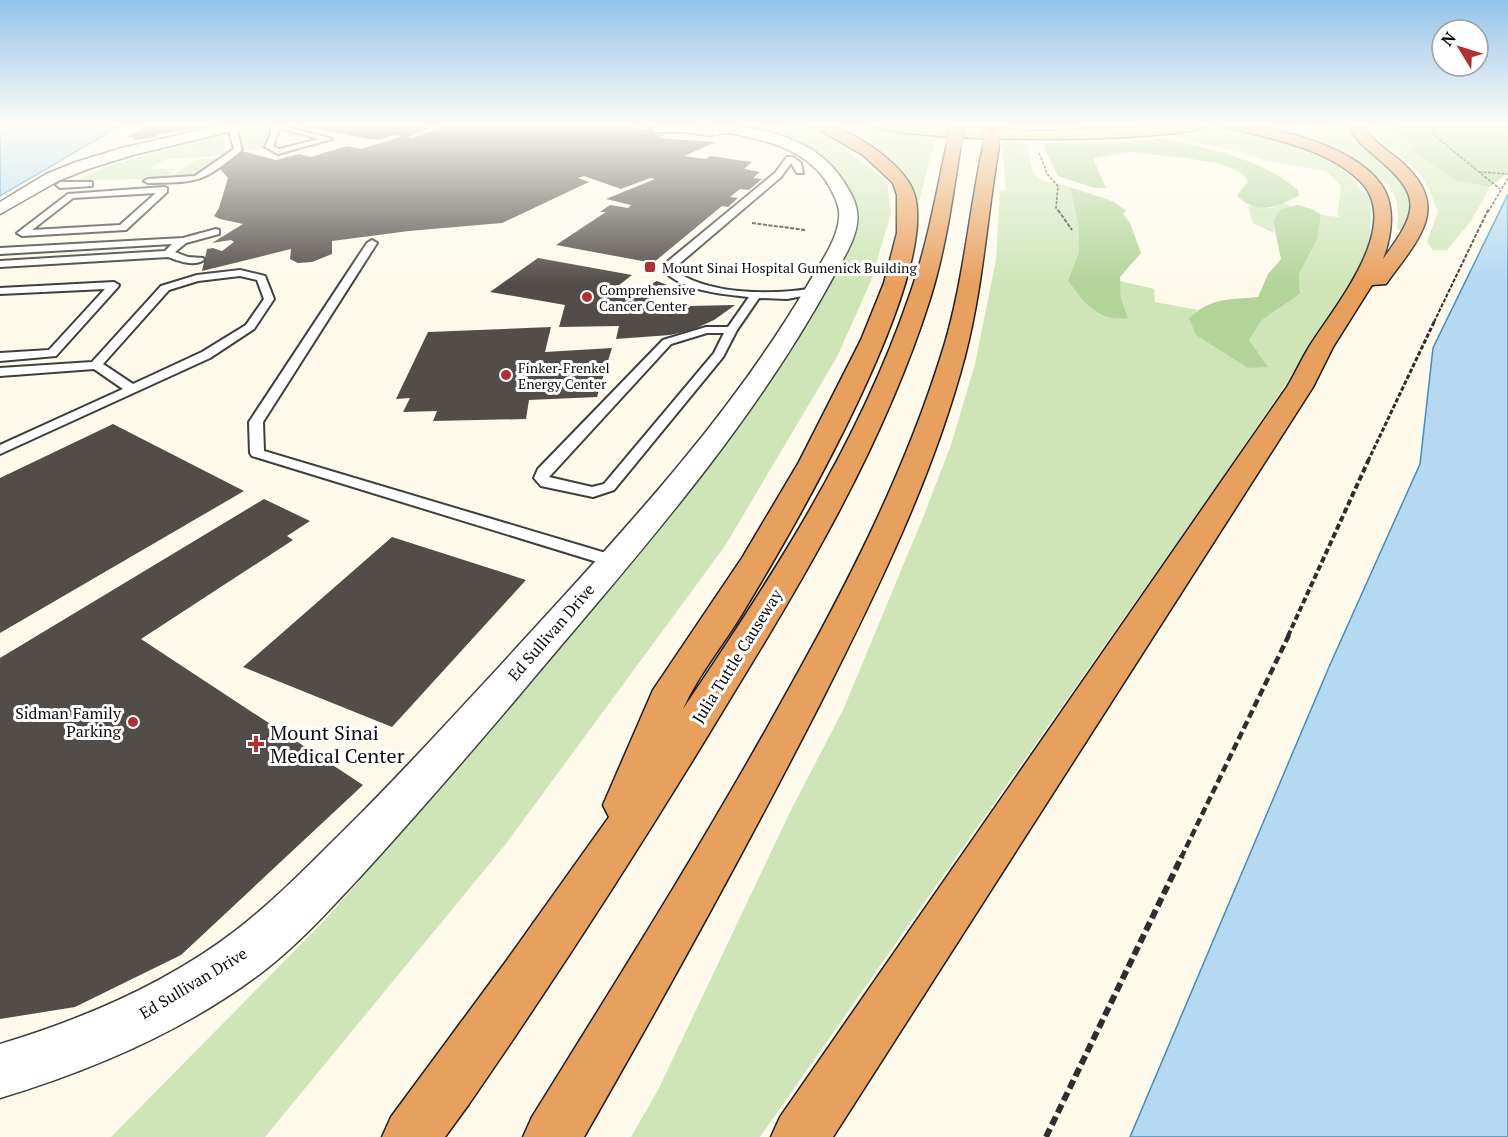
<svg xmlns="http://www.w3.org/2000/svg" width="1508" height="1137" viewBox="0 0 1508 1137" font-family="'PT Serif',serif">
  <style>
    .green { fill: #cfe5b8 }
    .forest { fill: #b3d499 }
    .water { fill: #b4d9f1; stroke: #418dc2; stroke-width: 1.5 }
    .building { fill: #534d49 }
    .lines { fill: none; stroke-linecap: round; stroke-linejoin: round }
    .service-casing { stroke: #3f3f3f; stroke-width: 4 }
    .minor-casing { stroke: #3f3f3f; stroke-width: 3 }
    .primary-casing { stroke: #1d1d1d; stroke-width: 3 }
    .motorway-casing { stroke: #1d1d1d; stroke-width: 3 }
    .path-far5 { stroke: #2e2e2e; stroke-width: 1.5; stroke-dasharray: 3 1.5; stroke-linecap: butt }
    .path-far4 { stroke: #2e2e2e; stroke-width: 2; stroke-dasharray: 4 1.5; stroke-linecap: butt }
    .path-far3 { stroke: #2e2e2e; stroke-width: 3; stroke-dasharray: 4.5 2; stroke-linecap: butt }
    .path-far2 { stroke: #2e2e2e; stroke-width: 4; stroke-dasharray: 6 3; stroke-linecap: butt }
    .path-far1 { stroke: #2e2e2e; stroke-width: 4.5; stroke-dasharray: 8 4; stroke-linecap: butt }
    .path { stroke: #2e2e2e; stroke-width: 6; stroke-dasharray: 9 4.5; stroke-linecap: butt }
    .service { fill: #fff; fill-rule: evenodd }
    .minor { fill: #fff; fill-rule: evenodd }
    .primary { fill: #edd06c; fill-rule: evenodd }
    .motorway { fill: #e8a05f; fill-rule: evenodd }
    .motorway-bridge-casing { stroke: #1d1d1d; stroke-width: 17; stroke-linecap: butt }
    .motorway-bridge { stroke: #e8a05f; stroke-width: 16 }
    .poi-dot { fill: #b02f34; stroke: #fff; stroke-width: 2 }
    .labels { text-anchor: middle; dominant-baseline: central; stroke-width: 6; stroke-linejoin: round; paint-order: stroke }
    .far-poi-label { font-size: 14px; fill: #0c0c0c; stroke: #fff; text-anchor: start }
    .street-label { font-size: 16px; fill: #0c0c0c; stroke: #fff }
    .poi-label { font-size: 16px; fill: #0c0c0c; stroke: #fff; text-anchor: end }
    .near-poi-label { font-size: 20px; fill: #0c0c0c; stroke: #fff; text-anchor: start }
  </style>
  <rect width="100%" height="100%" fill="#fdfaec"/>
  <path class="green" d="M723,124H794L809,128L827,136L887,181L891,213L871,281L837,357L725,546L505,845L265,1137H111L327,918L532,681L670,515L770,383L824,295L851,239L855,205L842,177L818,155L792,140L723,126Z
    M822,124H853L937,134L919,201H916L908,177L895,162Z
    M1002,124H1188L1168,127L1002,133Z
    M1241,124H1351V126C1369,144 1419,186 1411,214C1410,220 1405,225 1401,230L1397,229C1398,219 1399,207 1395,197C1381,160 1278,132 1241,124Z
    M1371,124L1393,125L1395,139L1414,145L1415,147L1411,150L1458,181L1490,187L1471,221L1447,250H1433L1427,242L1438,211C1433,199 1429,186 1421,176C1406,158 1386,148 1369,132Z
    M1221,125L1226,127V130C1264,134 1343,152 1361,191L1369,193C1373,221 1370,248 1360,275L1222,478L760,1137H631L658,1090L790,812L843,710L924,515L951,445L975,364L996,260L1000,191L1006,190L1002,137L1028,145C1033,182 1034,179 1070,187L1079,229V252L1068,280L1121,299L1120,281L1154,289L1155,302L1198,310L1189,318L1249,340L1262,320L1300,294L1299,274L1317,240L1321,215L1339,217L1338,212L1341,186L1326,171L1267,161L1225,148L1192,142L1172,135Z
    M259,126L272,133L263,148L247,150L242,131Z
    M217,136H224L227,153L222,156L165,159L150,169H177L164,178L76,181L108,166Z
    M197,159H218L198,175L169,178Z
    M1282,203L1291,206L1280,209L1273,221L1274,233L1253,223L1248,206L1272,208Z"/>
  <path class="forest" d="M1390,124H1508V173L1490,187L1458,181L1410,150L1415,147L1414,145L1395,139L1393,125Z
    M1160,138C1208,148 1260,158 1298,190L1299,196C1275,207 1259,216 1237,196L1248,181L1242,173L1217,163L1185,158L1130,152L1093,158L1106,188H1094L1058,176L1045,150L1044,143L1128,142Z
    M1070,187L1112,201L1126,210L1123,214L1130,223L1141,253L1120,277L1121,299L1128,318C1098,322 1084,303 1068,280L1079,252V229Z
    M1298,205L1312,209L1321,215L1317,240L1299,274L1300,294L1262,320L1249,340L1268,367L1248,368L1196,335L1189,318C1212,297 1228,300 1258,297L1268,274L1281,259L1273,221L1280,209Z"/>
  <path class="water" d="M0,124H123L0,196Z
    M1508,194V1137H1130L1329,667L1420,464L1433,348Z"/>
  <path class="building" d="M150,124H212V125L157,135L154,138L133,140L135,137H128Z
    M312,124H415L412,126L432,128L407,137L394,135L381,139H369L304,127Z
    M449,124H605L632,130L658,126L655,133L665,135L658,138L716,142L684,156L706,159L710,156L752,162L744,169L760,172L753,178L762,179L749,190L740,189L730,197L738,198L728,207L722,206L653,263L556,245L606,212H600L610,205L628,208L631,205L606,199L655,179L650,178L621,189L584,176L578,178L589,182L502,223L409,231L332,241V254L312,262L298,263L290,259L291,249L202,271L207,249L213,248L222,251L234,242L231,240L212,243L243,224L220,219L214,216L219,208L228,178L220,169L237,152H246L276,160L299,154L311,157L347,146L361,149L403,136L412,138Z
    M538,258L632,275L614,289L615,290L631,287L643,288L657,281L667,285L673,293L654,295L653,299L642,306L645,307L735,305L714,320L692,330L670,335L616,339L619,326L559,327L565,305L490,292Z
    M551,327L545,352L612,348L597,397L529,400L526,419L433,421L437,411L403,412L410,398L396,399L428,332Z
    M113,424L244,491L0,633V478Z
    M264,499L310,521L287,536L293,540L141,639L363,785L181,955L75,1007L0,1019V658Z
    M392,537L526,580L392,727L243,667Z"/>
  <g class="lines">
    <defs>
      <path id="service" d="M265,124H277L332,139L278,154L265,147L271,134V127ZM279,128L320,139L279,149L273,146Z
        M620,124H633L646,128L642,130Z
        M232,125L236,127L242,150C202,183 199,182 148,183L144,181L148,179L195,176L234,149L228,127Z
        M655,128H693L697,130L693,132H652Z
        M787,157H793L801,163L803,173H797L791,163L781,177L673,269C707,296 775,295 815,288L819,289V293L787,299L759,298L737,330L723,357L614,490L593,497L541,486L534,478L538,469L663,340L706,327H728L749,297C722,294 682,291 663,270L667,262L775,173ZM707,333H724L714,353L604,484L592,487L549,477L671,344Z
        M89,182H92V186L60,188L56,185L60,182Z
        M164,187L167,188V192L126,230L22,236L17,233L68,194ZM156,193L120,225L32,230L73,198Z
        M216,229L219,230V234L186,243L175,252L188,257L203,258L204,260C193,267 179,261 168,257L0,267V261L165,251L172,244L0,254V248L183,238Z
        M372,240L377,243L263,422L264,451L619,557L621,561L619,565H607L252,456L250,453L249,422L367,243Z
        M240,270L265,276L274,299L254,329L210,358L0,454V445L123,389L94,369L0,376V368L92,362L161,286L197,275ZM240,276L257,280L264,299L246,325L202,352L133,384L103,364L169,290L198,281Z
        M114,282L119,285L118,287L56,356L0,361V353L49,350L105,289L0,294V288Z"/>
      <path id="minor" d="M226,124H250L248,127L133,155L88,169L58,181L0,214V202L46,174L76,162L122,148Z
        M652,124C711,123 796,121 836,171C845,183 855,197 857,211C861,234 841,262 831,281C747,435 629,564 517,698C466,758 415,817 362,875C331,908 301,942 265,970C187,1030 93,1070 0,1098V1044C83,1019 166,984 235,931C270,904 301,873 332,842C390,786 444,726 499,667C609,546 723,428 807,286C818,266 837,242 839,218C840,211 838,205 835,198C822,164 791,147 756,139C741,135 723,130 710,136L659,128Z"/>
      <path id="primary" d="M872,124H913L1041,131L1210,124C1191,144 891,144 872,124Z"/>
      <path id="motorway" d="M698,124H715L704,130L699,129Z
        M809,124C836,124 857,136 879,152C893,163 908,176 914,193C941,276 791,533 745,609C725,643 699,673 683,709C770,580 858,446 909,297C927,247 936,195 947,143L954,139L959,140L961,143C953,195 946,248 930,299C885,441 808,572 730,699C647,837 560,972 469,1104L445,1137H382L391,1117L507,960L609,817L603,805L653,690L742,558L799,462L861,340L884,283L897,233V195L893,183L863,155Z
        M1222,124C1267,123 1363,147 1385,191C1395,212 1391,237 1383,259C1419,210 1423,196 1375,156C1363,146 1354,138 1349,124H1363C1370,140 1385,148 1398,159C1454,206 1419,238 1386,284L1372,285L1333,347L1313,387L833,1137H771L780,1117L1287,387C1295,374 1301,360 1309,347C1333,308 1406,224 1359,180C1324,147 1269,138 1224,127Z
        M991,141L999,146C987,216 983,287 965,356C933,477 877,591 821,702C746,849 666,994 584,1137H523L532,1117C617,980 703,844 781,703C843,593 902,479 940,359C963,290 968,217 983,146Z"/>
    </defs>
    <use href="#service" class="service-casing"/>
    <use href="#minor" class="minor-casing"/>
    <use href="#primary" class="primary-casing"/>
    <use href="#motorway" class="motorway-casing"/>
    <path class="path-far5" d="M1440,124L1432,129L1435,136L1500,189
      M1488,124L1508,128
      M1039,153L1048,175L1058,186L1056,208L1059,212
      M1479,172L1508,174
      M1488,212L1508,178"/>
    <path class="path-far4" d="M1058,210L1072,230
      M752,223L805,230
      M1434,322L1488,210"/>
    <path class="path-far3" d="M1368,461L1435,320"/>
    <path class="path-far2" d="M1288,636L1369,459"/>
    <path class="path-far1" d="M1181,858L1289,635"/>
    <path class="path" d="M1046,1137L1182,856"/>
    <use href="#service" class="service"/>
    <use href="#minor" class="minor"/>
    <use href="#primary" class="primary"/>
    <use href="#motorway" class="motorway"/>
    <defs>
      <path id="motorway-bridge" d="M991,124V146
        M954,143L957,124"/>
    </defs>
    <use href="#motorway-bridge" class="motorway-bridge-casing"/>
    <use href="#motorway-bridge" class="motorway-bridge"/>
  </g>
  <linearGradient id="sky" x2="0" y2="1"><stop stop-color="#93c3ec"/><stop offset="0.44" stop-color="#fefdf6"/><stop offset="1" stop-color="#fefdf6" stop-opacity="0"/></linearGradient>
  <rect width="1508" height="283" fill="url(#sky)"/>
  <g class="poi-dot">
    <rect x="644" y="261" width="12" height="12" rx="3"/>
    <circle cx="587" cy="297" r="6"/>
    <circle cx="506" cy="375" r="6"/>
    <circle cx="133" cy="722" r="6"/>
    <path d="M253 735h6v6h6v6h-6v6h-6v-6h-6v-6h6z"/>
  </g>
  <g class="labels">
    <g class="far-poi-label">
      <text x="662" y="267">Mount Sinai Hospital Gumenick Building</text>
      <text x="599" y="289">Comprehensive<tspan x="599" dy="16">Cancer Center</tspan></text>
      <text x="518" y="367">Finker-Frenkel<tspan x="518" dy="16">Energy Center</tspan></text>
    </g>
    <g class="street-label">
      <text transform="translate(551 632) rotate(-49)">Ed Sullivan Drive</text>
      <text transform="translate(737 656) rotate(-58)">Julia Tuttle Causeway</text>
      <text transform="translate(193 983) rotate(-31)">Ed Sullivan Drive</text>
    </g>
    <g class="poi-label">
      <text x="121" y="713">Sidman Family<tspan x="121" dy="18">Parking</tspan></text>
    </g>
    <g class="near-poi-label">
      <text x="270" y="732">Mount Sinai<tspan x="270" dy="23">Medical Center</tspan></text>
    </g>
  </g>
  <g transform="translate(1460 48) rotate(308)"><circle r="28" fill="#ffffff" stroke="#9e9e9e" stroke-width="1.5"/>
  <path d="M0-4.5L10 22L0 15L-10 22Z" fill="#b02f34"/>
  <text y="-9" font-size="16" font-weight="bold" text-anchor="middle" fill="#0c0c0c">N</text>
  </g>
</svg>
